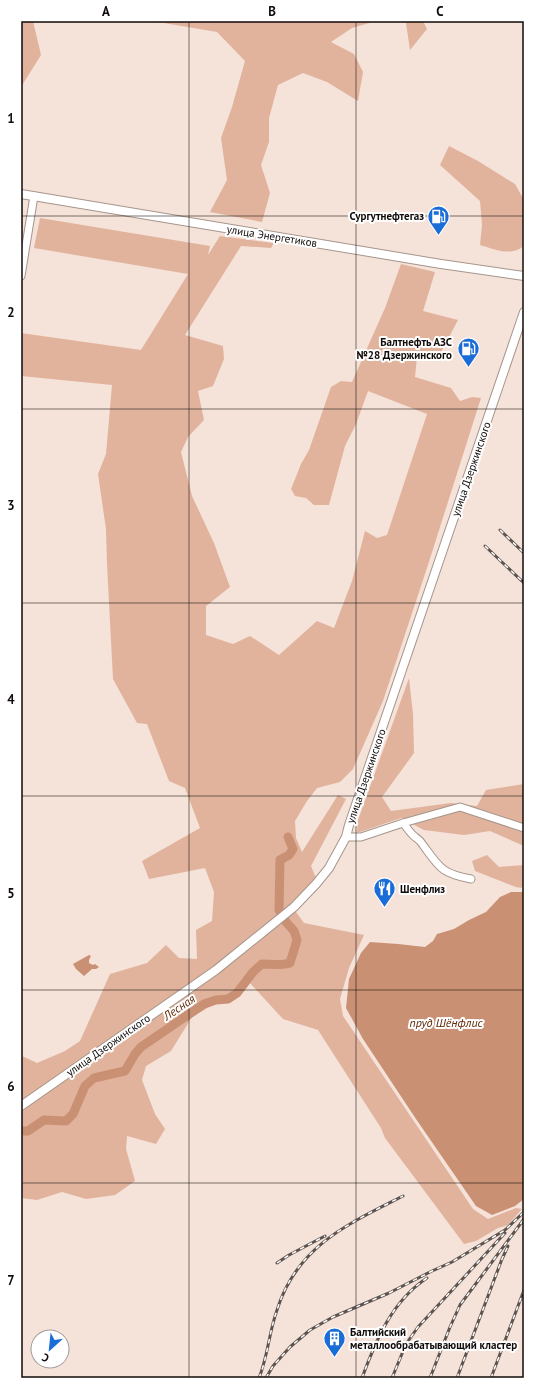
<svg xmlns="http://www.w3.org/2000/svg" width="545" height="1399" viewBox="0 0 545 1399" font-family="'PT Sans',sans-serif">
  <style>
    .green { fill: #e1b39d }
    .water { fill: #ca9073 }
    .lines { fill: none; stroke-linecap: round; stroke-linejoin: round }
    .river { stroke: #ca9073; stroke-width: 9 }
    .minor-casing { stroke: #a6958c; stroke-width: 9 }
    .major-casing { stroke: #a6958c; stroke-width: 10 }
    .minor { stroke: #fff; stroke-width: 7 }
    .major { stroke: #fff; stroke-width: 8 }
    .rail-casing { stroke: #5e544f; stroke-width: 3 }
    .rail { stroke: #fff; stroke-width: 1.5; stroke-dasharray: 4.5; stroke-linecap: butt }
    .grid { fill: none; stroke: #110b09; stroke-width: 1; stroke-opacity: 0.55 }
    .labels { text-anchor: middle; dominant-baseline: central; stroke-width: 4; stroke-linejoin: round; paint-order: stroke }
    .poi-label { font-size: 11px; font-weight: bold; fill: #110b09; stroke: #fff; text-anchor: end }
    .street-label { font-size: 11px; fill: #110b09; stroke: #fff }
    .water-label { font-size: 12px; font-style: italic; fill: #5e2806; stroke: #fff }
    .neatline { fill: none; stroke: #110b09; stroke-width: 1.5 }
    .grid-label { font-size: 13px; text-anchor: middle; font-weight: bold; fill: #110b09 }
  </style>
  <rect width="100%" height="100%" fill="#f5e2d9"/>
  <path class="green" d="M21,21H33L41,55L21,87Z
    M152,21H376L352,28L331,42L354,54L363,72L358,101L327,82L303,73L278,85L269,118V142L261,165L270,193L262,222L210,212L227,180L221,138L232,107L245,61L217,32Z
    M400,21H423L427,29L410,50L406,23Z
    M449,146L478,161L515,184L524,200V246C511,257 494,249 480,245L482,225L480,201L440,165Z
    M40,218L210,246L208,255L220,236L274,243L271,248L241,246L185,335L223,346L224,359L213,386L198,391L204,420L188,437L181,452L192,496L214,543L230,587L206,606V635L233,644L250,636L279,655L317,621L334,628L352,581L365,531L377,538L387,535L427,414L368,391L356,424L345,446L329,505H314L306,498L295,496L291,489L301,464L309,450L331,387L341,381L352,382L385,308L401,264L435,272L423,311L458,320L439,356L417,357L415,377L451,388L460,401L472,397L481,398L427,568L383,701L353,769L340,782L317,788L307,801L295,821L296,838L302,852L338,795L346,799L311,866L316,878L291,905L304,923L364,935L349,968L340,999L343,1016L473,1209L488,1219L516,1208L522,1209L508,1225L498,1228L476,1241L464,1244L385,1138L381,1128L318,1030L283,1019L249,982L226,997L192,1017L171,1051L146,1066L142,1080L155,1114L165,1129L156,1144L127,1136L126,1149L135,1181L115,1195L86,1199L62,1192L37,1200L21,1198L22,1056L37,1063L65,1051L80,1041L110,974L147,963L166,945L179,958L197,959L196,930L212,921L214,892L205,868L149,879L142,861L200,828L185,788L169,781L147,724L137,723L113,679L107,564L106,529L98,474L106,454L112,385L21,376V333L141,350L188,274L34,248Z
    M409,678L413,714L414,753L382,797L391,811L451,803L477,806L486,790L524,784V846L490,831L464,835L424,830L401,818L357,833L358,820Z
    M487,855L499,867L524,865V886L521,888L516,887L475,871L472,861Z"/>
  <path class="water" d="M524,891V1199L515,1206L492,1215L476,1206L416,1119L363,1039L346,1008L349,979L361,953L370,942L398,944L425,947L433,941L437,934L454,929L469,920L486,912L500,897L511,892H522Z
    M89,955L91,956L89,960V963L93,965L95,964L99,967L96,969H92L84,976L76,969L73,964Z"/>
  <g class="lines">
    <path class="river" d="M21,1131H28L44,1120L66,1121L73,1114L85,1086L94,1078L125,1071L135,1054L141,1047L204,1004L216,1000L228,999L237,993L253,972L262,964C272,964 281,966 290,963L297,940L294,931L286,922L279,910L280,860L289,855L293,849L288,837"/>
    <defs>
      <path id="minor" d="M21,276L34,196
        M403,823C406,826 408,830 411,833C413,836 417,838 420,841C439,866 439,873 471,879
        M346,837H361L403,823L460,807L524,828"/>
      <path id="major" d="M21,194L441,264L524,276
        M21,1106L216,970L294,907L316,884L329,868L346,837L349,825L524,312"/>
    </defs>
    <use href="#minor" class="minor-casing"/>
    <use href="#major" class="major-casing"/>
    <use href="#minor" class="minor"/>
    <use href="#major" class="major"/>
    <defs>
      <path id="rail" d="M500,530L524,553
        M485,546L524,583
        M277,1263L289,1255L325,1236
        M259,1378C268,1356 269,1332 277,1310C297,1246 348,1224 403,1196
        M266,1378L273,1366L290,1347L310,1330L333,1317L389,1293L432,1271L452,1262L505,1230L524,1212
        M362,1378C376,1340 392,1301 427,1278
        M392,1378L406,1344L418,1327L505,1233
        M430,1378L450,1327L460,1305L524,1219
        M457,1378L502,1259L508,1246
        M491,1378L524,1290"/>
    </defs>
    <use href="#rail" class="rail-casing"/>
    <use href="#rail" class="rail"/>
  </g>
  <path class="grid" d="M189,21V1378M356,21V1378M21,216H524M21,409H524M21,603H524M21,796H524M21,990H524M21,1183H524"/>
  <defs>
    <symbol id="fuel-pin" viewBox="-11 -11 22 30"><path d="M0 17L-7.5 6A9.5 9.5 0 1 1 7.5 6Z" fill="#1a6dd7" stroke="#fff"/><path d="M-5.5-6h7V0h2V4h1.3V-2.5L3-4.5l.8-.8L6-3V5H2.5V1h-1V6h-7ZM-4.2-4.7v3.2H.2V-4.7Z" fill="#fff"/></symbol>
    <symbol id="restaurant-pin" viewBox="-11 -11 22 30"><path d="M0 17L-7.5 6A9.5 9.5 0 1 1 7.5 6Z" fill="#1a6dd7" stroke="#fff"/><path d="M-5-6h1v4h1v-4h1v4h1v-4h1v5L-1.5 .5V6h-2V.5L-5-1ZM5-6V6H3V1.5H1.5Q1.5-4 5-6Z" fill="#fff"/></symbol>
    <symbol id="building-pin" viewBox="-11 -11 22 30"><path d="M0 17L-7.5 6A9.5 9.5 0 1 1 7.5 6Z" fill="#1a6dd7" stroke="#fff"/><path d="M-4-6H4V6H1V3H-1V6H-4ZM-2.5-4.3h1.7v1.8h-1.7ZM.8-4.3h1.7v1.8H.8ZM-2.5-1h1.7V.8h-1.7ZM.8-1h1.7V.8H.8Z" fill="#fff"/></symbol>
  </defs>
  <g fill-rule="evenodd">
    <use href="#fuel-pin" x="426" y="204" width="25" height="34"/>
    <use href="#fuel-pin" x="456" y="336" width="25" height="34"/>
    <use href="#restaurant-pin" x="372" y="876" width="25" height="34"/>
    <use href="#building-pin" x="322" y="1326" width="25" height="34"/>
  </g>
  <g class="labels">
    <g class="poi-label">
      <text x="424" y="216">Сургутнефтегаз</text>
      <text x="452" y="342">Балтнефть АЗС<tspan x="452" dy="13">№28 Дзержинского</tspan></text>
      <text x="400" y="889" text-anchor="start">Шенфлиз</text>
      <text x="350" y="1332" text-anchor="start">Балтийский<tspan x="350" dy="13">металлообрабатывающий кластер</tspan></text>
    </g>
    <g class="street-label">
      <text transform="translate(272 236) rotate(9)">улица Энергетиков</text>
      <text transform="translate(471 469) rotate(-71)">улица Дзержинского</text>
      <text transform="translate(366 776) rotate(-71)">улица Дзержинского</text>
      <text transform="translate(108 1045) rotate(-35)">улица Дзержинского</text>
    </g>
    <g class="water-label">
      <text transform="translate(179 1007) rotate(-34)">Лесная</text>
      <text x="446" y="1022">пруд Шёнфлис</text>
    </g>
  </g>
  <rect width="545" height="1399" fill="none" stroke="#ffffff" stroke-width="44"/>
  <g transform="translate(50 1349) rotate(207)"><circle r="19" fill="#ffffff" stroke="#a09d9d"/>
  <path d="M0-3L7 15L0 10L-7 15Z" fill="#1a6dd7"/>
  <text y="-6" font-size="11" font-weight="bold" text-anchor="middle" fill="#110b09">С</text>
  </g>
  <rect x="22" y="22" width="501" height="1355" class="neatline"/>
  <g class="grid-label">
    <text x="106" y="16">A</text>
    <text x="272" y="16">B</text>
    <text x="440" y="16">C</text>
    <text x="11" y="123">1</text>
    <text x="11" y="317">2</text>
    <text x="11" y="510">3</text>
    <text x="11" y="704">4</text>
    <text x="11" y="898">5</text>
    <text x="11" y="1091">6</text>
    <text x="11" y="1285">7</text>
  </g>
</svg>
